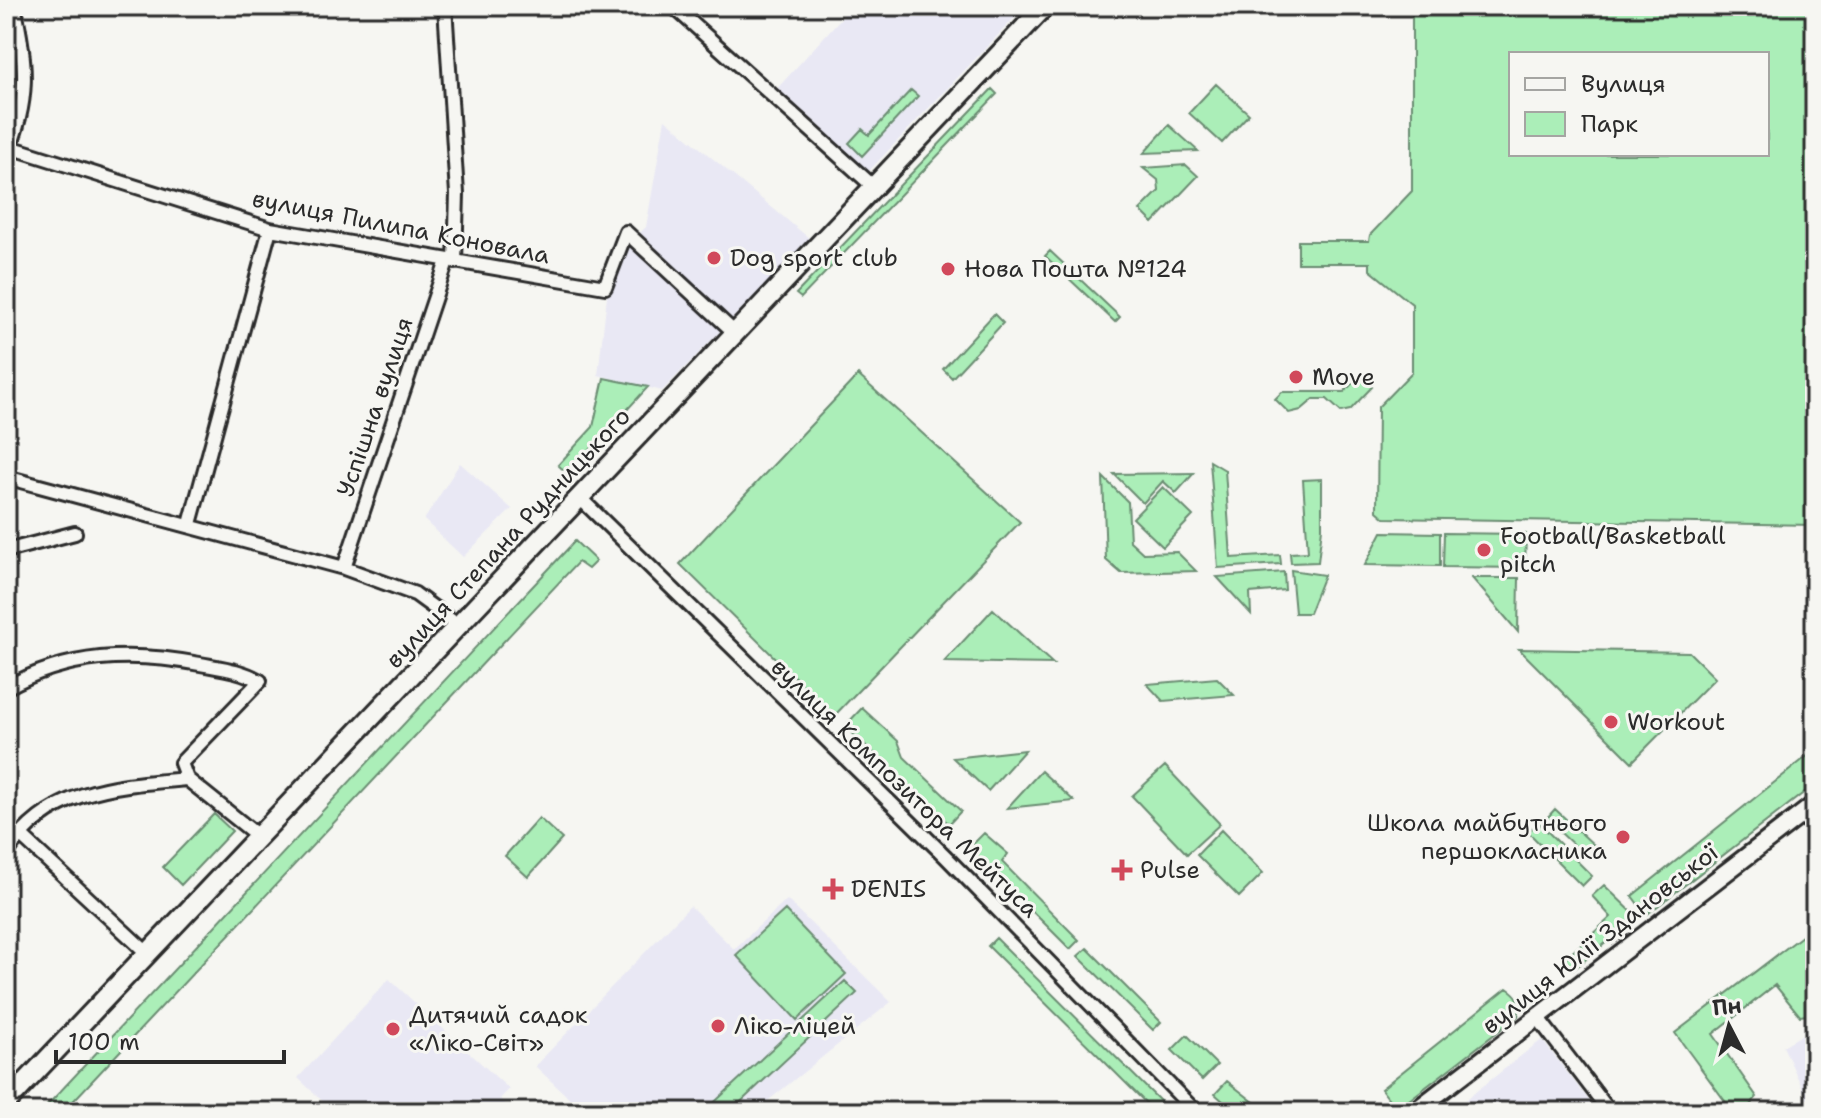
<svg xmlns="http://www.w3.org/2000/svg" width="1821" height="1118" viewBox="0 0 1821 1118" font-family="'Shantell Sans',sans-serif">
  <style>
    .built { fill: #e9e8f4 }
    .green { fill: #abeeb8; stroke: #6b8c72; stroke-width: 2; fill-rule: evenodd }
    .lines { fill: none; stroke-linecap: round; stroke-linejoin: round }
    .minor-casing { stroke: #2b2b2b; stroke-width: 18 }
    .tertiary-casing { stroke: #2b2b2b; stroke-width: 22 }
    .secondary-casing { stroke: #2b2b2b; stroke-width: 24 }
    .minor { stroke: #f6f6f2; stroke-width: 12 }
    .tertiary { stroke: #f6f6f2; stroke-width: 16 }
    .secondary { stroke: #f6f6f2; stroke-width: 18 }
    .poi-dot { fill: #d1495b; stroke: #f6f6f2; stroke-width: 3 }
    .labels { text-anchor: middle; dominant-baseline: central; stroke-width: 6; stroke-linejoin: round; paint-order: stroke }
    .street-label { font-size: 24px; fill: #2b2b2b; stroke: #f6f6f2 }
    .poi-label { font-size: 24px; fill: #2b2b2b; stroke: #f6f6f2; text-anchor: start }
  </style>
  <rect width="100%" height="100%" fill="#f6f6f2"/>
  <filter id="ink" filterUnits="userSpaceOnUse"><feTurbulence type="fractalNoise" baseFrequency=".0125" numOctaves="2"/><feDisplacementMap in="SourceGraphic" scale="16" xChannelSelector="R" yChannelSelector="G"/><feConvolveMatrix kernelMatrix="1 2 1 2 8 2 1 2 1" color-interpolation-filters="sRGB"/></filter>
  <g filter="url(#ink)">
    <path class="built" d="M852,6H1016L1021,11L866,174L774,92Z
      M665,119L810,239L662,391L598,375L607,296L628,244L646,227Z
      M460,463L512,509L463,557L424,520Z
      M787,900L891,1002L754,1112H584L535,1066L690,906L734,949Z
      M389,979L509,1089L500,1099L514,1112H334L298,1078Z
      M1815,1027V1112H1794L1808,1100L1783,1046Z
      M1542,1040L1598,1112H1450L1531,1048Z"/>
    <path class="green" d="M1412,6H1815V525L1385,518L1377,511L1378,407L1412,372V304L1370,270V263H1298V241H1369L1370,235L1412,191ZM1511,54H1767V154H1511Z
      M1216,84L1249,114L1222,143L1189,113Z
      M992,89L997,94L801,298L796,294Z
      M911,90L918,96L862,156L849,143L862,129L869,135Z
      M1169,125L1198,151L1144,153Z
      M1186,165L1198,176L1153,223L1140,210L1159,191L1158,180L1143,168Z
      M1050,251L1120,317L1115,322L1045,256Z
      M994,314L1003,323L952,378L943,369Z
      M858,375L1020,522L834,716L680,564Z
      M1360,376L1372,387L1350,410L1341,412L1327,399H1314L1301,410L1289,413L1275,399L1282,392H1344Z
      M604,378L648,387L568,474L558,465L593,427Z
      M1210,461L1225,470L1231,558L1280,555L1281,564L1218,568Z
      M1194,473L1176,493L1163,481L1143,503L1114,474Z
      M1103,477L1128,502L1130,541L1143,553L1177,552L1196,571L1121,573L1106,560Z
      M1322,479V528L1318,562L1291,563L1290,553L1308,552L1303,480Z
      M1163,487L1193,516L1163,547L1133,518Z
      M1382,532L1440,533V566L1365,565Z
      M1444,533L1526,534L1525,568L1443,567Z
      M575,541L596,561L588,569L578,562L63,1112H41Z
      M1291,570L1324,575L1309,613H1295Z
      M1284,572L1285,590L1250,593L1251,614L1217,577Z
      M1472,578H1519L1518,632Z
      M993,609L1053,664L944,662Z
      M1519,649L1689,652L1715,678L1632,762Z
      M1217,678L1234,695L1163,701L1147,684Z
      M862,708L898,741L904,757L961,811L949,824L845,726Z
      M1025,750L988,791L953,758Z
      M1815,750V784L1646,915L1632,896Z
      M1165,766L1220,824L1187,854L1132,796Z
      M1041,771L1074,801L1007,808Z
      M1555,809L1595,846L1592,849L1579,850L1546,819Z
      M214,814L232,831L181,885L163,867Z
      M539,818L562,839L528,877L505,856Z
      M1538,822L1592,876L1582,886L1528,832Z
      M1221,830L1263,873L1239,897L1197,855Z
      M984,833L1008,854L1002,862L1079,940L1070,949L969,848Z
      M1604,885L1637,917L1573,970L1565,959L1611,917L1592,896Z
      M785,910L846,974L797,1020L736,955Z
      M1815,926V1014L1800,1016L1775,985L1713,1034L1757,1097L1744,1112H1733L1675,1033Z
      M996,938L1171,1112H1155L988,946Z
      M1087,948L1161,1022L1153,1030L1078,956Z
      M845,981L857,993L730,1112H704Z
      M1507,988C1519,996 1522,1002 1518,1016L1400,1107H1395L1381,1089Z
      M1187,1035L1217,1065L1202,1080L1172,1050Z
      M1227,1081L1259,1106L1274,1111L1359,1107L1367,1112H1235L1215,1094Z"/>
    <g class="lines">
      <defs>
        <path id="minor" d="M445,6L457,194L455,262
          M673,6L875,188
          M10,147L270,229L605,287L626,232L735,333
          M6,156C30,101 27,63 14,6
          M6,477L344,568L415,594L459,626
          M580,498L945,856L1196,1112
          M190,524L270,229
          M6,551L75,533
          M344,568L447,261
          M6,688C68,653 131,651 200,664C221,668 241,670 260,681L181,763L187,779
          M19,834L146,952
          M6,854C49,788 116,785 187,779L258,836
          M1538,1018L1610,1112"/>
        <path id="tertiary" d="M1414,1112L1815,804"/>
        <path id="secondary" d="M6,1103L1045,6"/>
      </defs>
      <use href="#minor" class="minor-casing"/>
      <use href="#tertiary" class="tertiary-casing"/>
      <use href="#secondary" class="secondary-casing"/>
      <use href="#minor" class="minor"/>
      <use href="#tertiary" class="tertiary"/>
      <use href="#secondary" class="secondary"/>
    </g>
  </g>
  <g class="poi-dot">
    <circle cx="714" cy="258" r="8"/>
    <circle cx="948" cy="269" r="8"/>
    <circle cx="1296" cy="377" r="8"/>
    <circle cx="1484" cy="550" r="8"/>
    <circle cx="1611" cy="722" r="8"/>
    <circle cx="1623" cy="837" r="8"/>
    <path d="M1118 858h8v8h8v8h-8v8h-8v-8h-8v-8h8z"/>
    <path d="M829 877h8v8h8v8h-8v8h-8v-8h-8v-8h8z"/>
    <circle cx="718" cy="1026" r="8"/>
    <circle cx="393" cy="1029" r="8"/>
  </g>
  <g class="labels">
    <g class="street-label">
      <text transform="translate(401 227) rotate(11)">вулиця Пилипа Коновала</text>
      <text transform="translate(375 407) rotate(-71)">Успішна вулиця</text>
      <text transform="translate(508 538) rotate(-47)">вулиця Степана Рудницького</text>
      <text transform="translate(905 788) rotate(44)">вулиця Композитора Мейтуса</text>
      <text transform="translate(1600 939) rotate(-38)">вулиця Юлії Здановської</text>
    </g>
    <g class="poi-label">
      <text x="730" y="258">Dog sport club</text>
      <text x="964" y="269">Нова Пошта №124</text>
      <text x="1312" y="377">Move</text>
      <text x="1500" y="536">Football/Basketball<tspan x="1500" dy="28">pitch</tspan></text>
      <text x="1627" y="722">Workout</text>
      <text x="1607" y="823" text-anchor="end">Школа майбутнього<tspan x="1607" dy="28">першокласника</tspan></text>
      <text x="1140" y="870">Pulse</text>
      <text x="851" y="889">DENIS</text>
      <text x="409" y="1015">Дитячий садок<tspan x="409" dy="28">«Ліко-Світ»</tspan></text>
      <text x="734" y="1026">Ліко-ліцей</text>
    </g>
  </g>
  <rect width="1821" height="1118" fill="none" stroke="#f6f6f2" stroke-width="32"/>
  <rect x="16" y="16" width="1789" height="1086" fill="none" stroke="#2b2b2b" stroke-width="3" filter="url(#ink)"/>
  <rect x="1509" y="52" width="260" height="104" fill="#f6f6f2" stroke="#a5a5a2" stroke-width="2"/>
  <rect x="1525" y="78" width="40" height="12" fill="#f6f6f2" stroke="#a5a5a2" stroke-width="2"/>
  <text x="1581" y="92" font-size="24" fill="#2b2b2b">Вулиця</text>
  <rect x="1525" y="112" width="40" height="24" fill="#abeeb8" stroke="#a5a5a2" stroke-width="2"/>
  <text x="1581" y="132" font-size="24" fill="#2b2b2b">Парк</text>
  <g transform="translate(1729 1026) rotate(354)" stroke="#f6f6f2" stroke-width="6" paint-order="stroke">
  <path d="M0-6L14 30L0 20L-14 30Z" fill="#2b2b2b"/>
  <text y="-12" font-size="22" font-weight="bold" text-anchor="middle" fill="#2b2b2b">Пн</text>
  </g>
  <path d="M56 1050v12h228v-12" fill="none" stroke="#2b2b2b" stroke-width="4"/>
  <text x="68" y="1050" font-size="24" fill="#2b2b2b" stroke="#f6f6f2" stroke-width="6" paint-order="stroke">100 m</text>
</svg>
